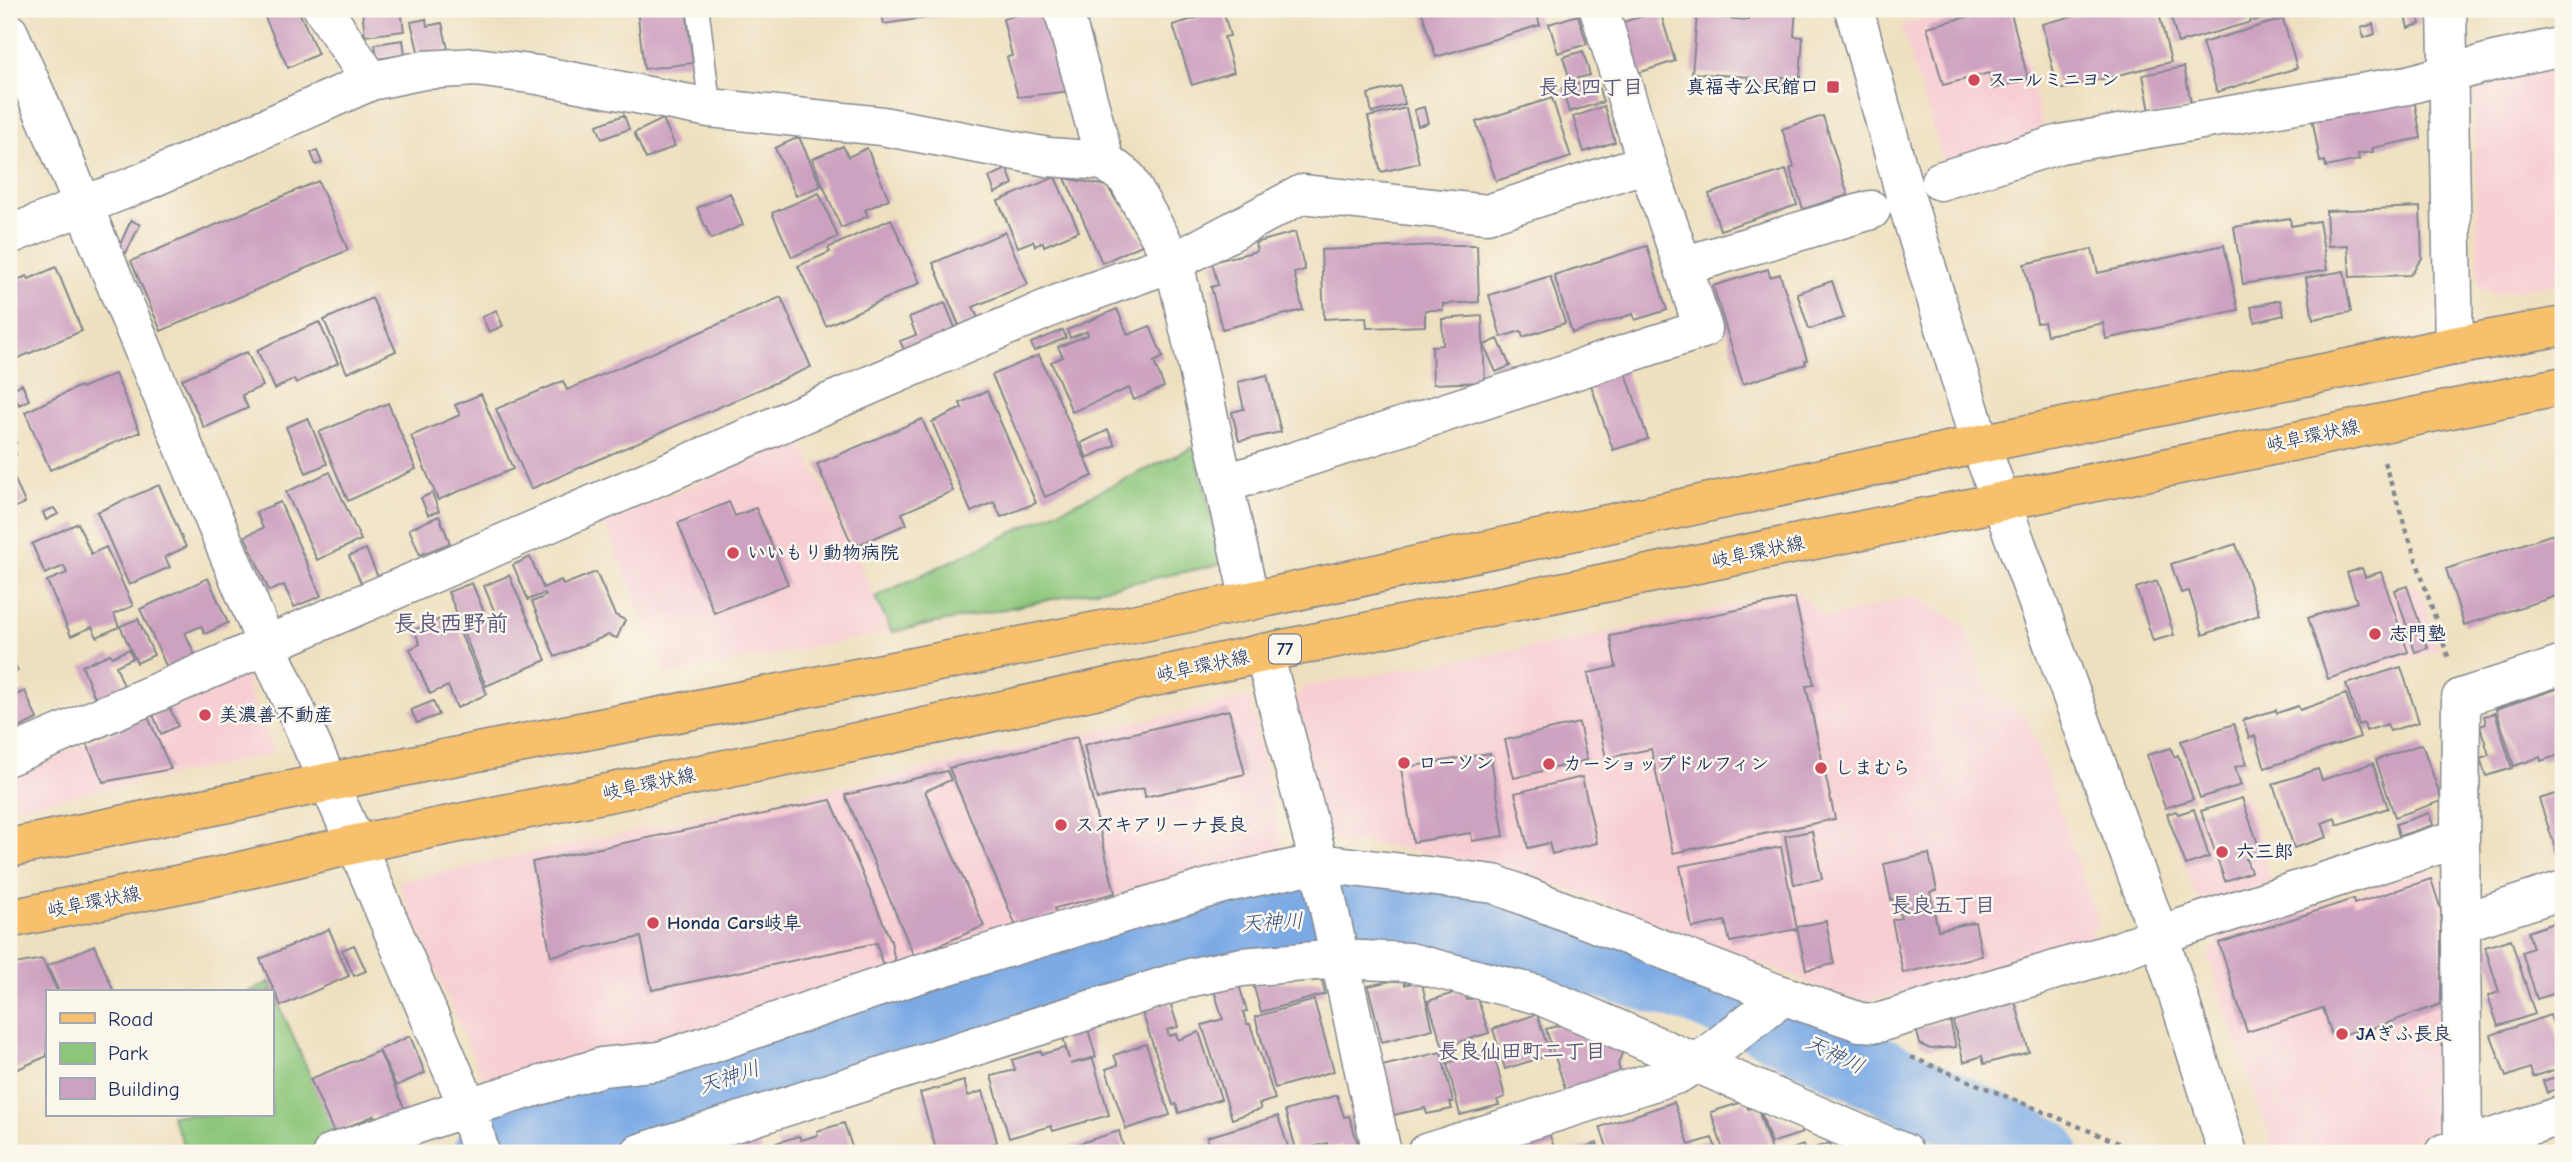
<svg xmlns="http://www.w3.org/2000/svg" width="2572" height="1162" viewBox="0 0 2572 1162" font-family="'Comic Neue','Klee One',sans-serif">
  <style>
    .built { fill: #f7cfd3 }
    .green { fill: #8cc67a; stroke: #547a6c; stroke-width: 2 }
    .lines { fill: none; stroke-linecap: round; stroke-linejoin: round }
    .river { stroke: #7baae5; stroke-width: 74 }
    .building { fill: #cda1c0 }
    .service-casing { stroke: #84888e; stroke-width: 24 }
    .minor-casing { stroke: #84888e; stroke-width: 41 }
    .tertiary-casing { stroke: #84888e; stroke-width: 41 }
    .primary-casing { stroke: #84888e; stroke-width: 41 }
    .path { stroke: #84888e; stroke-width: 4.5; stroke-dasharray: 5 5; stroke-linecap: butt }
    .service { stroke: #fff; stroke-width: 21 }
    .minor { stroke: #fff; stroke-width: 38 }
    .tertiary { stroke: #fff; stroke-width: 38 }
    .primary { stroke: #f7c06c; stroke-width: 38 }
    .poi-dot { fill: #d1495b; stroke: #fbf7ec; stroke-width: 2.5 }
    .labels { text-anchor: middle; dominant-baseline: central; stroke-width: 5; stroke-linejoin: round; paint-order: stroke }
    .shield { fill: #fbf7ec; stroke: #5e6b89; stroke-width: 2 }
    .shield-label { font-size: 18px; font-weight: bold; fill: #1b2f5e }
    .poi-label { font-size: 19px; font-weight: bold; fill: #1b2f5e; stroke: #fbf7ec; text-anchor: start }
    .street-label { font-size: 19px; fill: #1b2f5e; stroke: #fbf7ec }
    .neighbourhood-label { font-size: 21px; font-weight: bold; fill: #595780; stroke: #fbf7ec }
    .water-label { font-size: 21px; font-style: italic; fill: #385486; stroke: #fbf7ec }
    .quarter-label { font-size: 23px; font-weight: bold; fill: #595780; stroke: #fbf7ec }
  </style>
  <rect width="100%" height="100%" fill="#fbf7ec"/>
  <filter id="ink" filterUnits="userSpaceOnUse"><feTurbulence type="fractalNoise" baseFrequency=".0143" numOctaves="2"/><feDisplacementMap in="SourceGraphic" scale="14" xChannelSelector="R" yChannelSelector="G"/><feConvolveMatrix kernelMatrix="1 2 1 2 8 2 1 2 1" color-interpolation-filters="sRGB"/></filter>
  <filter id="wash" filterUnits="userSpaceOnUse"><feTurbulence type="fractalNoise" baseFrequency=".00686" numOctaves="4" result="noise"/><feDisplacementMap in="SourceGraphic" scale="28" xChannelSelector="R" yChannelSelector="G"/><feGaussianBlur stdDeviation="1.57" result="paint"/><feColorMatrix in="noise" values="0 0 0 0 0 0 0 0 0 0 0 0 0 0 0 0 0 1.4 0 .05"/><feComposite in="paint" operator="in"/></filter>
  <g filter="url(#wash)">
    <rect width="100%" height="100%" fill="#eee0bf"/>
    <path class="built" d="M1967,9H2013L2045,135L1944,165L1901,25Z
      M2563,63V282L2493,294L2478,286L2474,98L2488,78Z
      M800,440L892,632L666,675L604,523Z
      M2418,584L2439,650L2335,683L2311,619Z
      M1796,591L1827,618L1914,596L1965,626L1989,694L2027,716L2098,920L2091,937L1905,992L1871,1000L1850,999L1624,910L1523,873L1461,859L1373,844H1339L1321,825L1293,701L1305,686L1574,640Z
      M244,675L274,754L9,809V776Z
      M1250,697L1286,861L661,1047L502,1084L480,1074L398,881L828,790Z
      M2247,796L2272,882L2207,904L2195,895L2171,822Z
      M2428,870L2444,880L2451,1113L2438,1132L2372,1153H2274L2208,956L2221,936Z"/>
    <path class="green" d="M1194,447L1223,564L892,632L875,597Z
      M269,982L339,1141L296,1153H187L171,1115H271V992H248Z"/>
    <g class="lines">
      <path class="river" d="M491,1153L1093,960L1237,922L1427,916H1443L1697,988L1769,1020L2042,1153"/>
    </g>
    <g id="blocks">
      <path class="building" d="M267,9H298L318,54L288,68L262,11Z
        M362,9H401L404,31L365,36Z
        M434,9H458V10L435,15Z
        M637,9H686L693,63L644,69Z
        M881,9H983V10L884,24Z
        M1040,9H1045L1072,91L1018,97L1007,57L1012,56L1003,19Z
        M1082,9H1120L1086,21Z
        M1421,9H1535L1540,25L1436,57Z
        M1749,9H1796L1794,36L1803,37L1800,78L1781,77L1780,91L1748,88L1749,77L1692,73L1697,16L1748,20Z
        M1998,9H2010L2028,79L1993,89L1989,73L1943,85L1927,27Z
        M2090,9H2158L2171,62L2058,90L2042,24L2090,12Z
        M2169,9H2248L2251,22L2178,43Z
        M2250,9H2294V10L2254,21Z
        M1223,10L1230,36L1224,37L1234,72L1192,85L1173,25Z
        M1660,11L1675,61L1638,73L1623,22Z
        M2417,12L2420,24L2408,28L2405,16Z
        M1578,15L1587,44L1558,53L1549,24Z
        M426,19L427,26L442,23L448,49L419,55L411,22Z
        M2283,19L2297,68L2217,92L2202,43Z
        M2373,24L2375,34L2364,38L2361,28Z
        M403,40L405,55L377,59L375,44Z
        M1583,51L1590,75L1570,80L1563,57Z
        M2184,67L2192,108L2151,116L2143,75Z
        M1596,79L1603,102L1569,112L1562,88Z
        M1400,86L1405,104L1372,113L1368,94Z
        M1552,98L1571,157L1496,181L1476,122Z
        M2414,99L2421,138L2372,148L2373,152L2358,154L2359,160L2326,167L2325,161L2320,162L2312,117Z
        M1604,106L1615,142L1584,152L1573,117Z
        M1424,107L1428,123L1418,126L1414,110Z
        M1406,108L1419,163L1381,172L1368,117Z
        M624,115L629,129L602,139L597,125Z
        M1823,116L1848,195L1803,209L1790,169L1794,167L1782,129Z
        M663,119L675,146L646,159L634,133Z
        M799,137L821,186L796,196L775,148Z
        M843,146L848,157L867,148L889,199L865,210L868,216L841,228L812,159Z
        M317,151L322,163L316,165L311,153Z
        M1007,169L1013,184L995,193L989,177Z
        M1786,170L1797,205L1720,230L1709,194Z
        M1055,177L1079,231L1044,246L1043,242L1035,246L1033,241L1018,247L998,201Z
        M1065,178L1107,186L1144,244L1102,263Z
        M318,181L348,250L161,331L131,261Z
        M730,193L743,225L711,239L697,208Z
        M819,193L838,237L792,257L772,213Z
        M2420,207L2422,258L2410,275L2350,277L2348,245L2328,246L2326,211Z
        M2290,218L2291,226L2319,221L2327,270L2243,284L2234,227Z
        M891,219L920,283L826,326L798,266L830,252L828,248Z
        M131,220L140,225L126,253L118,249Z
        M1005,232L1028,284L973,307L979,320L960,328L933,263Z
        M1295,232L1305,270L1294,273L1303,310L1222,329L1211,287L1218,285L1212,262L1257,251L1255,243Z
        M1441,245H1477L1479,302L1443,304V310H1425V326L1367,328L1366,317L1324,319L1321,250Z
        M2224,245L2238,310L2106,339L2103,323L2047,335L2044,322L2037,323L2024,264L2092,249L2098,273Z
        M1647,246L1667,310L1635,320L1633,314L1572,333L1554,275Z
        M56,267L82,331L9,362V283L27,276L29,279Z
        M1768,269L1770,277L1780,274L1807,360L1805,361L1806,364L1743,384L1713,286Z
        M2344,271L2351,312L2313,319L2306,278Z
        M1550,276L1565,323L1523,337L1521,331L1501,337L1489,295Z
        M1832,281L1844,318L1809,329L1797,293Z
        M781,297L811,367L531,489L496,409L563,381L567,390Z
        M372,298L396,351L347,373L324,320Z
        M2280,300L2284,315L2255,322L2251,307Z
        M945,303L956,330L905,352L900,341L916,335L909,317Z
        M1117,309L1128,335L1150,326L1163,357L1154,362L1164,387L1134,400L1129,388L1072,412L1051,362L1063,357L1058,347L1088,335L1087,331L1070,338L1067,330Z
        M496,310L503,326L489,332L482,317Z
        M1482,316L1485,382L1433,384L1432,346L1443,345L1442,319Z
        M319,322L338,363L296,383L294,379L275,389L257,350Z
        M1063,330L1066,338L1034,351L1031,343Z
        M1498,339L1510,366L1496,372L1484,345Z
        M247,352L263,386L242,395L248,408L204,428L182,379Z
        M1039,355L1093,476L1045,497L992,375Z
        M1625,370L1648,439L1613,450L1590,382Z
        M115,374L140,432L50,470L25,412L80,386L81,388Z
        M1267,375L1281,432L1239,441L1232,412L1244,409L1238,382Z
        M22,384L29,400L19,405L12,389Z
        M987,391L1036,503L1001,517L994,502L971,512L932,422L962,408L960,403Z
        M481,394L513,469L438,500L411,436L460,415L455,405Z
        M388,403L416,469L348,501L319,432Z
        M308,418L327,464L306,473L286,427Z
        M922,419L953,491L902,513L907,524L853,547L817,464Z
        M1108,430L1115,445L1087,458L1081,443Z
        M11,431L16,443L12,444L16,455L9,459V432Z
        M9,466L25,503L9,510Z
        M330,472L361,540L317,560L286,492Z
        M159,485L186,547L165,557L170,567L129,585L97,512Z
        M432,493L439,511L428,515L421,498Z
        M280,502L321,596L294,607L284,585L269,591L245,536L263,528L256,512Z
        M729,502L735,516L756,508L788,584L714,613L678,523Z
        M54,508L58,514L46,520L43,512Z
        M439,516L450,543L420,555L409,529Z
        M78,523L91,554L106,547L133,606L114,614L119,627L97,637L92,627L71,636L47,581L67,573L64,566L45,574L32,544Z
        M2563,531V594L2464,625L2446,569Z
        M2236,544L2259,615L2203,635L2189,591L2181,593L2171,564Z
        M366,549L378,577L362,585L349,556Z
        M530,557L543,588L561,580L563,585L596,572L615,615L625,620L617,638L608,635L555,657L532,602L546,596L545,593L528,600L513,565Z
        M2362,568L2365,577L2381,572L2408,652L2328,679L2308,618L2357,602L2347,573Z
        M509,575L546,660L486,686L461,627L495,613L484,586Z
        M208,578L228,623L205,634L201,626L185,633L196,657L168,670L140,609Z
        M2157,581L2174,635L2153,641L2136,588Z
        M472,583L484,612L460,621L448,592Z
        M2407,586L2428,648L2415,652L2395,590Z
        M1795,598L1814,685L1806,686L1835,819L1673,853L1651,749L1606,758L1588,673L1616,667L1610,636Z
        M452,614L487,694L457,708L448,686L430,694L410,649L420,644L414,630Z
        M138,619L154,655L137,663L120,626Z
        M129,649L133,658L116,666L124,686L95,698L82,666L110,654L112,657Z
        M9,651L18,671L9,675Z
        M2401,667L2419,722L2390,731L2387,724L2366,731L2364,723L2359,725L2346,684Z
        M2563,687V754L2541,761L2540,757L2514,766L2496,709Z
        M25,691L37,719L19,728L9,705V698Z
        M2346,694L2360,737L2265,768L2255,736L2249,738L2243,720L2276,710L2277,713L2298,706L2300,710Z
        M433,701L439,715L417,723L411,710Z
        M170,708L178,726L161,734L153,715Z
        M1229,710L1245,774L1145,797L1144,788L1097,799L1084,745Z
        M2495,713L2512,768L2486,776L2480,758L2489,755L2480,726L2486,724L2484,716Z
        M148,717L171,769L103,782L87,744Z
        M1579,723L1587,760L1514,778L1505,740Z
        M2234,724L2247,764L2235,767L2241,785L2200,798L2181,741Z
        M1077,737L1115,893L1055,908L1056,914L1016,926L949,768Z
        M2422,744L2442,801L2395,817L2376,760Z
        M2171,748L2174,757L2178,755L2193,799L2165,808L2147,755Z
        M1490,753L1504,836L1472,841L1471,833L1413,842L1401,768Z
        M2373,763L2388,808L2337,825L2335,818L2322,823L2327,837L2294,848L2273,784L2318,769L2322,780Z
        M947,771L951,780L925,791L984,926L914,956L845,795Z
        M1582,777L1597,843L1552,854L1549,843L1528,848L1515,793Z
        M2563,792V861L2560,862L2539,799Z
        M2242,798L2261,853L2246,859L2251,872L2225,881L2201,811Z
        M831,800L891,941L895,962L882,964L877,943L652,990L641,937L551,956L532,862Z
        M2194,809L2209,857L2186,865L2167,814L2176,811L2178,814Z
        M2429,813L2433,825L2399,836L2396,824Z
        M1812,831L1822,879L1794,884L1785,836Z
        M1781,847L1797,929L1730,942L1725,921L1692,928L1680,866Z
        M1929,854L1937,890L1930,892L1938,930L1975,922L1982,956L1903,973L1892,920L1901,918L1897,899L1891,900L1884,864Z
        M2431,879L2441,910V1004L2362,1032L2361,1029L2333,1038L2323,1008L2247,1032L2219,943L2353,899L2354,904Z
        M2563,920V991L2537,999L2522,952L2533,948L2528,932Z
        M1826,921L1834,964L1806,970L1797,927Z
        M329,929L349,976L281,1006L260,959Z
        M2511,939L2535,1014L2498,1026L2488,996L2499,992L2485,947Z
        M94,945L114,992H59L47,966Z
        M354,945L366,971L354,976L342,950Z
        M42,959L58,992H47V1056L9,1073V965Z
        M1404,978L1405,985L1421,980L1433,1029L1382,1042L1368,986Z
        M1322,980L1325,994L1261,1012L1253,984Z
        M1239,985L1247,1011L1243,1012L1247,1024H1250L1275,1099L1259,1104L1261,1109L1232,1119L1202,1025L1223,1019L1214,991Z
        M1464,990L1467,1000L1477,997L1489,1033L1443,1047L1428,1001Z
        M1314,1000L1334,1071L1275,1088L1255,1017Z
        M2015,1001L2029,1052L1984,1064L1982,1056L1964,1062L1952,1018Z
        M1170,1002L1178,1027L1167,1030L1169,1036L1176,1034L1178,1040L1199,1032L1221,1099L1179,1113L1176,1104L1173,1105L1142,1012Z
        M1537,1014L1550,1055L1505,1069L1493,1029Z
        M2550,1015L2563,1053V1067L2533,1077L2530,1068L2506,1077L2491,1035Z
        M1950,1020L1956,1047L1930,1049L1920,1044L1916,1028Z
        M1561,1025L1623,1051L1618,1064L1621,1074L1566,1091L1546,1029Z
        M1088,1029L1096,1057L1070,1064L1093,1059L1109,1115L1053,1131L1051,1126L1009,1138L991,1076L1015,1070L1012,1060L1041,1051L1042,1054L1065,1048L1069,1059L1063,1037Z
        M410,1036L425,1073L396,1086L379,1050Z
        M1146,1044L1170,1115L1126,1129L1106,1069L1118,1065L1114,1055Z
        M379,1051L407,1114L380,1127L375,1115L334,1133L310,1079Z
        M1493,1051L1505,1097L1497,1100L1499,1105L1460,1115L1447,1063Z
        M1441,1052L1453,1102H1450L1452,1109L1427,1114L1425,1108L1393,1115L1382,1066Z
        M2563,1075V1088L2547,1093L2543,1081Z
        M964,1081L968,1096L983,1091L997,1142L956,1153H937L920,1093Z
        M1337,1095L1344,1117L1349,1116L1361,1153H1344L1342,1145L1330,1149L1327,1143L1297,1152L1285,1111Z
        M1746,1101L1748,1109L1757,1106L1772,1153H1724L1711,1112Z
        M1674,1102L1689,1145L1712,1138L1718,1153H1609L1600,1127Z
        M1760,1109L1800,1127L1802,1133L1771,1143Z
        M1278,1116L1290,1153H1212L1207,1137Z
        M844,1123L854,1153H779L776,1143L799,1136L801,1140L818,1135L817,1131Z
        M1547,1128L1554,1147L1536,1153H1497L1494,1146Z
        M1119,1131L1125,1153H1073L1071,1146Z
        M758,1142L762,1153H728Z
        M1597,1143L1600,1153H1566Z
        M1830,1143L1833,1153H1782L1803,1145L1805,1151Z"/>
    </g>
  </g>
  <g filter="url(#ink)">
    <use href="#blocks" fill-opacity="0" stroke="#84888e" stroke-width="2"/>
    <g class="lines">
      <defs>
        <path id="service" d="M698,9L710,108"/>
        <path id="minor" d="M323,9L371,81
          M1063,9L1105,161
          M1599,9L1647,163L1683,266L1871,210
          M2447,9L2454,346
          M9,33L57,143L267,646L356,844L468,1107L480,1153
          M1940,181L2060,144L2408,85L2494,61L2563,46
          M9,235L141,183L371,81L424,70L476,67L538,75L710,108L882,126L1048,157L1105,161L1127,178L1174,262L1250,601
          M1224,484L1703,329L1683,266
          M1264,653L1319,863L1382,1153
          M9,756L1063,302L1174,262L1302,194L1487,214L1647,163
          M2460,838L2461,698L2563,665
          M2461,923L2563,890
          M332,1153L468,1107L602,1067L660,1061L915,975L1222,884L1319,863L1494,884L1776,993L1860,1022L1878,1023L2119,951L2159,935L2460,838L2463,1147
          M640,1153L1193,977L1242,967L1339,959L1409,962L1539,995L1904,1153
          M1426,1153L1678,1074L1708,1055L1771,1005L1776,993
          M2444,1153L2563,1115"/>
        <path id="tertiary" d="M1854,9L1905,195L1980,444L2159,935L2228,1153"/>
        <path id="primary" d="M9,848L432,761L1250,601L1980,444L2454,346L2563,326
          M9,919L224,875L356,844L810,752L1264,653L2563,386"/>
      </defs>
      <use href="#service" class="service-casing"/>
      <use href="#minor" class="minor-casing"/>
      <use href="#tertiary" class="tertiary-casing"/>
      <use href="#primary" class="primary-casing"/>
      <path class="path" d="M2384,462L2449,660
        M1911,1057L2143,1153"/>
      <use href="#service" class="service"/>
      <use href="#minor" class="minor"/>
      <use href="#tertiary" class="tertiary"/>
      <use href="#primary" class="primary"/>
    </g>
  </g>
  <g class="poi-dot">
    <circle cx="1974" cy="80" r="7"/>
    <rect x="1826" y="80" width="14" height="14" rx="3.5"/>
    <circle cx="733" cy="553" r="7"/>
    <circle cx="2375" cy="634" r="7"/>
    <circle cx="205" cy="715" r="7"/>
    <circle cx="1404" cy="763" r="7"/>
    <circle cx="1549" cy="764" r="7"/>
    <circle cx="1821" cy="768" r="7"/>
    <circle cx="1061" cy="825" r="7"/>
    <circle cx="2222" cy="852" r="7"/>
    <circle cx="653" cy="923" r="7"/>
    <circle cx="2342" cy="1034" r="7"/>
  </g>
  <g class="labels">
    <rect class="shield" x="1269" y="634.5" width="32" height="29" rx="5"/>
    <g class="shield-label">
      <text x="1285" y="649">77</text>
    </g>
    <g class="poi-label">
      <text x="1988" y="80">スールミニヨン</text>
      <text x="1819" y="87" text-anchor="end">真福寺公民館口</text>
      <text x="747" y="553">いいもり動物病院</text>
      <text x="2389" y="634">志門塾</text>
      <text x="219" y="715">美濃善不動産</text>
      <text x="1418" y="763">ローソン</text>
      <text x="1563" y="764">カーショップドルフィン</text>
      <text x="1835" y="768">しまむら</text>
      <text x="1075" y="825">スズキアリーナ長良</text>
      <text x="2236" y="852">六三郎</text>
      <text x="667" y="923">Honda Cars岐阜</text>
      <text x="2356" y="1034">JAぎふ長良</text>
    </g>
    <g class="street-label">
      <text transform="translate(2313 436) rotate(-12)">岐阜環状線</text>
      <text transform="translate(1758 552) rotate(-12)">岐阜環状線</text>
      <text transform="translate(1203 666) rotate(-12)">岐阜環状線</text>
      <text transform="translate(649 784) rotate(-12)">岐阜環状線</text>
      <text transform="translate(94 902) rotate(-11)">岐阜環状線</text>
    </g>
    <g class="neighbourhood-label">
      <text x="1591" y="87">長良四丁目</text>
      <text x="1943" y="905">長良五丁目</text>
      <text x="1522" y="1051">長良仙田町二丁目</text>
    </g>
    <g class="water-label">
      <text transform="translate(1272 922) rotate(-3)">天神川</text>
      <text transform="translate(1835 1054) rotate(26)">天神川</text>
      <text transform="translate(729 1077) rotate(-18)">天神川</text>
    </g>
    <g class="quarter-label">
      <text x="451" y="623">長良西野前</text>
    </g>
  </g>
  <rect width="2572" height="1162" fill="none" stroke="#fbf7ec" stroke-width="35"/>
  <rect x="46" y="990" width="228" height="126" fill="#fbf7ec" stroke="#a1a7b3" stroke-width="2"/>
  <rect x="60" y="1013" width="35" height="10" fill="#f7c06c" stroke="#a1a7b3" stroke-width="2"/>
  <text x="108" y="1026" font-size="21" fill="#1b2f5e">Road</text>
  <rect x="60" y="1043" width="35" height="21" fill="#8cc67a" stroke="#a1a7b3" stroke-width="2"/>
  <text x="108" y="1060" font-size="21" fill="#1b2f5e">Park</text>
  <rect x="60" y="1078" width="35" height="21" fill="#cda1c0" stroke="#a1a7b3" stroke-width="2"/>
  <text x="108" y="1096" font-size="21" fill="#1b2f5e">Building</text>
</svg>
